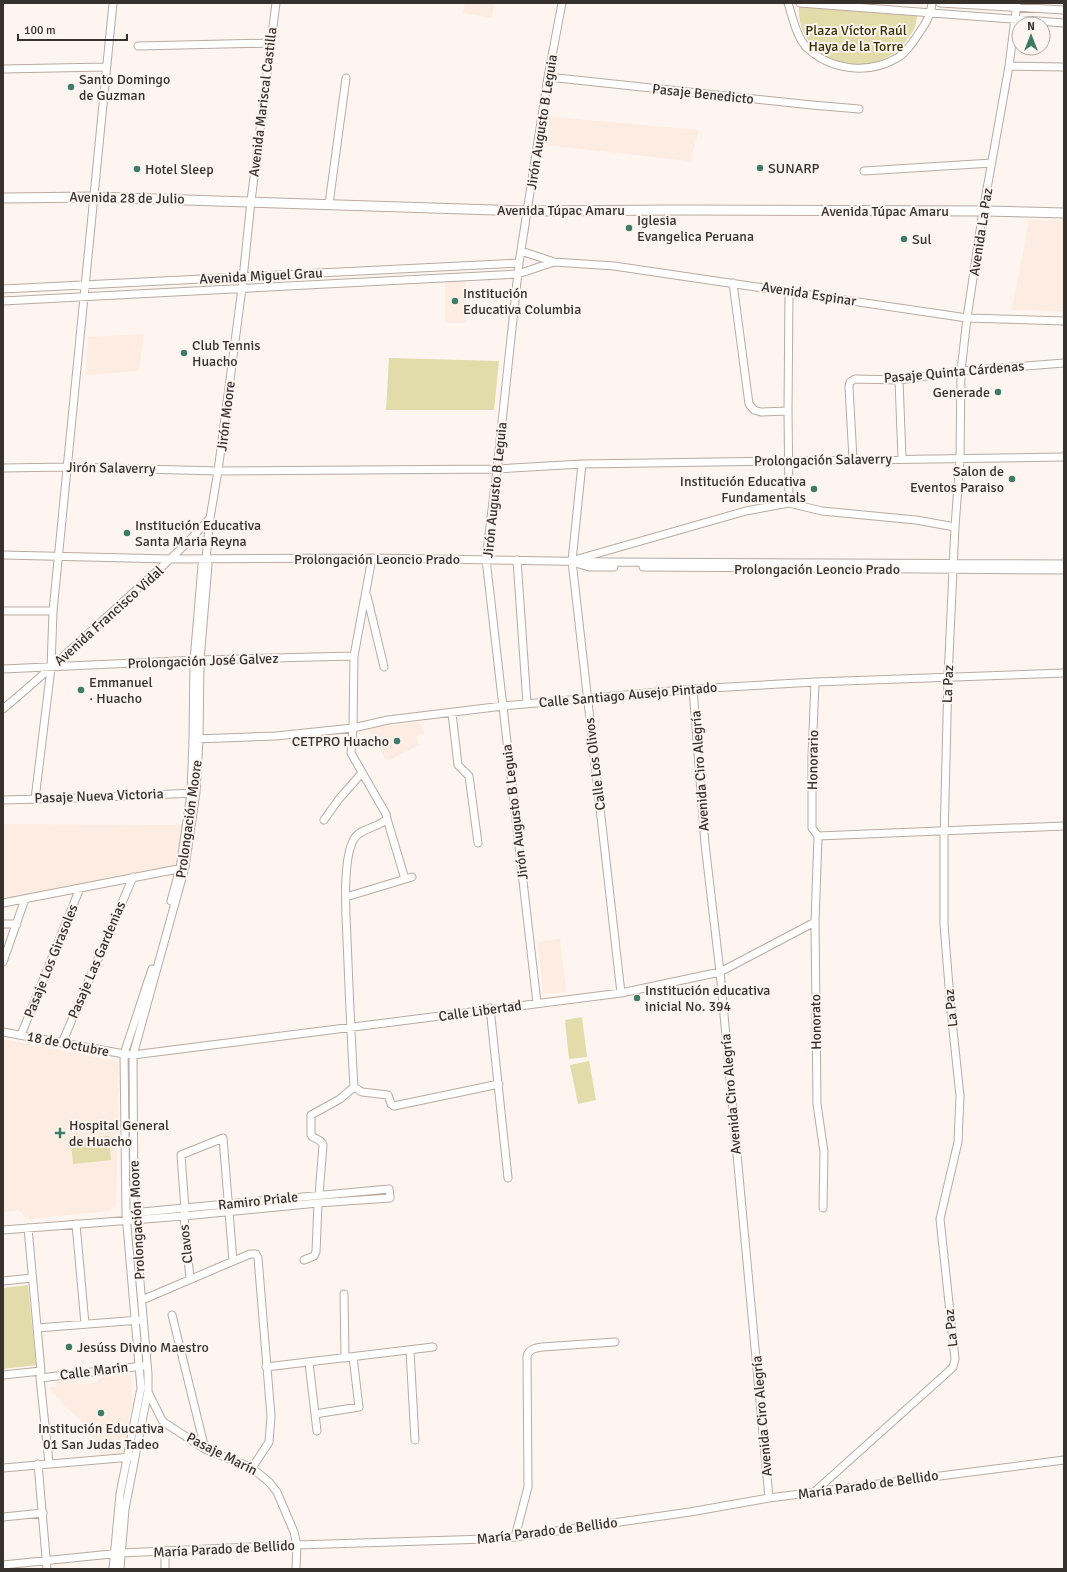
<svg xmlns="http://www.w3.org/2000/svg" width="1067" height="1572" viewBox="0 0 1067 1572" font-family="Signika,sans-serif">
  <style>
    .built { fill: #fdece1 }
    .green { fill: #e2dbaa }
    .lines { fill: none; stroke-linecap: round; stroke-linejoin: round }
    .minor-casing { stroke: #b8aba2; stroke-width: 9 }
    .major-casing { stroke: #b8aba2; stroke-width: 11 }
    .minor { stroke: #fff; stroke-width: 7 }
    .major { stroke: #fff; stroke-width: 9 }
    .poi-dot { fill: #3f7c68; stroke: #fef5f0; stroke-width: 1.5 }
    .labels { text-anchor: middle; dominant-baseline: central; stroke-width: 4; stroke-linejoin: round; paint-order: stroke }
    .park-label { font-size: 14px; fill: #362f00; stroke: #fef5f0 }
    .poi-label { font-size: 14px; fill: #37312e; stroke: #fef5f0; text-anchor: start }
    .street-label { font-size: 14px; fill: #37312e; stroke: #fef5f0 }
  </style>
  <rect width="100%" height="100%" fill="#fef5f0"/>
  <path class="built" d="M465,3H494L492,18L463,13Z
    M552,117L699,130L690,161L547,145Z
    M1029,220H1064V311L1012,310Z
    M445,279H466V323H445Z
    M144,334L139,371L86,375L88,337Z
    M419,722L425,733L416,737L419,745L387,761L368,728Z
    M3,824L184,825L174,867L3,900Z
    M560,939L566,992L543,994L538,942Z
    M3,1039L119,1062L116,1204L109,1211L29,1219L25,1217L19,1210L3,1212Z
    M131,1375L132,1401L122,1454L102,1456L98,1444L87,1427L61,1402L49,1387H56L55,1381L74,1380L79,1384L96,1383L102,1377Z"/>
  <path class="green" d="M799,7L917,16C916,26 914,31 908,38C878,85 795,65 799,7Z
    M389,358L499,361L494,410H386Z
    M582,1017L587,1057L569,1059L565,1020Z
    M589,1061L596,1100L578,1104L570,1065Z
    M109,1136L111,1160L73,1164L71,1140Z
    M28,1285L36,1365L3,1369V1288Z"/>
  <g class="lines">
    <defs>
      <path id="minor" d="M788,3C792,16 797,38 807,48C831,70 868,75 897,58C906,53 913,42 919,33C926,23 931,15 932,3
        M800,3L1064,23
        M940,3L1064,10
        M138,46L271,43
        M1009,66L1064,67
        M3,69L106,67
        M548,77L812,105L859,109
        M864,171L992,163
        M329,204L346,78
        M521,251L554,262L614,266L967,318L1064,321
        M733,283L749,404L754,410L761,412L788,411
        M3,289L519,263
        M3,301L518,274L554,262
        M899,380L902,458
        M853,459L849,387L850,382L855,379L899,380L961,371L1064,363
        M582,464L572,561L621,993
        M3,468L68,467L218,471L497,469L582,464L1064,457
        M789,503L788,411L789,291
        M3,555L170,559L372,558L609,562L1064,564
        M578,559L746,511L789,503L822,511L916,520L955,527
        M517,560L527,704
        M579,564L589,567H614
        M643,567L1064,570
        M367,596L384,667
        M3,611H53
        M3,669L200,660L354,656
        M815,682L812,757V828L818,836
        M693,689L705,844L720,972L769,1498
        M3,709C45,674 85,637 125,600C154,574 184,548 210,518
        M452,713L458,765L469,776L478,843
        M195,739L276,736L353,728L388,720L503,706L693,689L815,682L1064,673
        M35,799L51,668L53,611L113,3
        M3,800L78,798L195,793
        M387,819L405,879
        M324,820L339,799L361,774
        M818,836L815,922L817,1104L824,1152L823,1208
        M818,836L1064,826
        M346,897L412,877
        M171,901L180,868L191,794L193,740L194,661L202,565L206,559
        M3,903L183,868
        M3,924H17
        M3,962L25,899
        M537,1003L486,559L497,469L519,263L548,77L562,3
        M490,1008L508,1178
        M3,1032L124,1054L133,1055L621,993L720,972L815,922
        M21,1035L80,888
        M62,1043L133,877
        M354,1087C351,1038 349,988 347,939C346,915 342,859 354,839C360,828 378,828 387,819L386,814L351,753L353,728L354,656L372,558
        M354,1087L362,1092L388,1095L391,1104L394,1106L499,1084
        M319,1195L323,1145C321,1138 314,1140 311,1135V1115L340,1099L354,1087
        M76,1224L85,1324
        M28,1228L41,1371L40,1378L49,1463
        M3,1230L184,1216L318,1203L390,1198L389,1189L131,1213
        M304,1260L314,1256L316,1252L318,1203
        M190,1279L184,1216L185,1209L181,1155L223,1138L233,1261
        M3,1281L32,1278
        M344,1294L345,1358
        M142,1300L250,1254H256L258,1258L271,1416L269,1442L252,1468
        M172,1315L205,1449
        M37,1328L140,1320
        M410,1351L415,1440
        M309,1363L317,1431
        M266,1367L433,1347
        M3,1375L41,1371
        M40,1378L143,1366
        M148,1392L162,1420L165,1423L205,1449L252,1468L269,1482L277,1492L294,1532L297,1545L296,1569
        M315,1414L359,1407L353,1357
        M38,1464L47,1569
        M3,1468L132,1457
        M813,1493L949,1371L953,1367L955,1359L940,1219L958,1142L960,1096L951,1011L944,925V839L948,678L955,527L960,458L961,371L967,318L983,211L1009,66L1017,3
        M3,1517L43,1513
        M515,1537L528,1487L527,1356C529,1349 535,1348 542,1347L615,1342
        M3,1565L121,1553L297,1545L486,1539L515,1537L690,1512L769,1498L1064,1460
        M113,1569L120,1494L141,1388L126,1214L124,1054L152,969
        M120,1569L125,1509L148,1391V1374L134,1213L133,1055L185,867L196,792L199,739L200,660L208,565L206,559L210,518L218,471L242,288L251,201L276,3
        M165,1569V1551"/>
      <path id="major" d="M3,198L94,197L527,211L675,210L983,211L1064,213"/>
    </defs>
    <use href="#minor" class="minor-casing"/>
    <use href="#major" class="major-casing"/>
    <use href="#minor" class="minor"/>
    <use href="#major" class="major"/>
  </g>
  <g class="poi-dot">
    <circle cx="71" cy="87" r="4"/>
    <circle cx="760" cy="168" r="4"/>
    <circle cx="137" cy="169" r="4"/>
    <circle cx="629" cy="228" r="4"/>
    <circle cx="904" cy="239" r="4"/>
    <circle cx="455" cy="301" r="4"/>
    <circle cx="184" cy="353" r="4"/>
    <circle cx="998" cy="392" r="4"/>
    <circle cx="1012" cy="479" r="4"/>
    <circle cx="814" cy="489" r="4"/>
    <circle cx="127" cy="533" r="4"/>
    <circle cx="81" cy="690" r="4"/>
    <circle cx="397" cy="741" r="4"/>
    <circle cx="637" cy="998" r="4"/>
    <path d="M58 1127h4v4h4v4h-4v4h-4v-4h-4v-4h4z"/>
    <circle cx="69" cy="1347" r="4"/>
    <circle cx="101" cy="1413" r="4"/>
  </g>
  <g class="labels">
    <g class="park-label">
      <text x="856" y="30">Plaza Víctor Raúl<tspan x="856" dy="16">Haya de la Torre</tspan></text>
    </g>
    <g class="poi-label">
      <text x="79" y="79">Santo Domingo<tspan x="79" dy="16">de Guzman</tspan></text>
      <text x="768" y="168">SUNARP</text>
      <text x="145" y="169">Hotel Sleep</text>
      <text x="637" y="220">Iglesia<tspan x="637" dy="16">Evangelica Peruana</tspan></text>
      <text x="912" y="239">Sul</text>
      <text x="463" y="293">Institución<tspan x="463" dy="16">Educativa Columbia</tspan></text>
      <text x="192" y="345">Club Tennis<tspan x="192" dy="16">Huacho</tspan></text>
      <text x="990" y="392" text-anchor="end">Generade</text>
      <text x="1004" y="471" text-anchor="end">Salon de<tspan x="1004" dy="16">Eventos Paraiso</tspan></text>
      <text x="806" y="481" text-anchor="end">Institución Educativa<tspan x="806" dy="16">Fundamentals</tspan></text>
      <text x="135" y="525">Institución Educativa<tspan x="135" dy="16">Santa Maria Reyna</tspan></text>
      <text x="89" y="682">Emmanuel<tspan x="89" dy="16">· Huacho</tspan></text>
      <text x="389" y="741" text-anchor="end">CETPRO Huacho</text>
      <text x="645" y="990">Institución educativa<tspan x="645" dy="16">inicial No. 394</tspan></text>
      <text x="69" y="1125">Hospital General<tspan x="69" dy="16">de Huacho</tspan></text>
      <text x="77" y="1347">Jesúss Divino Maestro</text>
      <text x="101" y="1428" text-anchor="middle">Institución Educativa<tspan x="101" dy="16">01 San Judas Tadeo</tspan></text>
    </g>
    <g class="street-label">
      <text transform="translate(703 94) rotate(6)">Pasaje Benedicto</text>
      <text transform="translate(263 102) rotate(-83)">Avenida Mariscal Castilla</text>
      <text transform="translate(542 122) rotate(-81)">Jirón Augusto B Leguia</text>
      <text transform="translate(127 198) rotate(1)">Avenida 28 de Julio</text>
      <text x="561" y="210">Avenida Túpac Amaru</text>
      <text x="885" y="211">Avenida Túpac Amaru</text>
      <text transform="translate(981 232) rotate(-81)">Avenida La Paz</text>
      <text transform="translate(261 276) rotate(-3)">Avenida Miguel Grau</text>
      <text transform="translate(809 294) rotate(9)">Avenida Espinar</text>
      <text transform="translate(954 372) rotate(-5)">Pasaje Quinta Cárdenas</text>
      <text transform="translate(226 416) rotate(-83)">Jirón Moore</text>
      <text transform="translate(823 460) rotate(-1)">Prolongación Salaverry</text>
      <text transform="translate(111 468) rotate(1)">Jirón Salaverry</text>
      <text transform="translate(495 490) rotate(-84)">Jirón Augusto B Leguia</text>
      <text x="377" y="559">Prolongación Leoncio Prado</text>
      <text x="817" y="569">Prolongación Leoncio Prado</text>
      <text transform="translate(109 616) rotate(-42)">Avenida Francisco Vidal</text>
      <text transform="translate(203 661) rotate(-2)">Prolongación José Galvez</text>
      <text transform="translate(948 684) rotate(-88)">La Paz</text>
      <text transform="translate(628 695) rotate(-5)">Calle Santiago Ausejo Pintado</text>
      <text transform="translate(813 760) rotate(-89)">Honorario</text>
      <text transform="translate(595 764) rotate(-97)">Calle Los Olivos</text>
      <text transform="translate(700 771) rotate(-94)">Avenida Ciro Alegría</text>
      <text transform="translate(99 796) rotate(-2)">Pasaje Nueva Victoria</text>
      <text transform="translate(515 812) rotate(-97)">Jirón Augusto B Leguia</text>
      <text transform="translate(189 819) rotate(-82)">Prolongación Moore</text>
      <text transform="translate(97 960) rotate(-67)">Pasaje Las Gardenias</text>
      <text transform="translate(51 961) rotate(-68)">Pasaje Los Girasoles</text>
      <text transform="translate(951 1008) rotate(-96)">La Paz</text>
      <text transform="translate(480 1011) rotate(-8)">Calle Libertad</text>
      <text transform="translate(816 1022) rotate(-91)">Honorato</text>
      <text transform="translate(68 1044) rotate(11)">18 de Octubre</text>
      <text transform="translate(731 1094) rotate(-95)">Avenida Ciro Alegría</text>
      <text transform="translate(258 1201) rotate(-6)">Ramiro Priale</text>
      <text transform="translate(137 1220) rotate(-93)">Prolongación Moore</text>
      <text transform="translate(186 1244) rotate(-96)">Clavos</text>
      <text transform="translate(951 1328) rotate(-96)">La Paz</text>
      <text transform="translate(94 1371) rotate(-7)">Calle Marin</text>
      <text transform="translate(762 1416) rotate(-95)">Avenida Ciro Alegría</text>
      <text transform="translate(222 1454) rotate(27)">Pasaje Marín</text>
      <text transform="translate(868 1485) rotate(-8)">María Parado de Bellido</text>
      <text transform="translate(547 1531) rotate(-7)">María Parado de Bellido</text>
      <text transform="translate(224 1549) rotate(-3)">María Parado de Bellido</text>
    </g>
  </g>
  <rect width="1067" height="1572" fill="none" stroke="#37312e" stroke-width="8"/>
  <g transform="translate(1031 36)"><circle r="19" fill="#fef5f0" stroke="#aea7a2"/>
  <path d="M0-3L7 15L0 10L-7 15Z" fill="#3f7c68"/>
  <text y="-6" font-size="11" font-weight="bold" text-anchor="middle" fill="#37312e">N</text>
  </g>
  <path d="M18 34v6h109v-6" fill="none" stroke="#37312e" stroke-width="2"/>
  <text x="24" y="34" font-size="12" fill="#37312e" stroke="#fef5f0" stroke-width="3" paint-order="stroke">100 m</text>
</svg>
